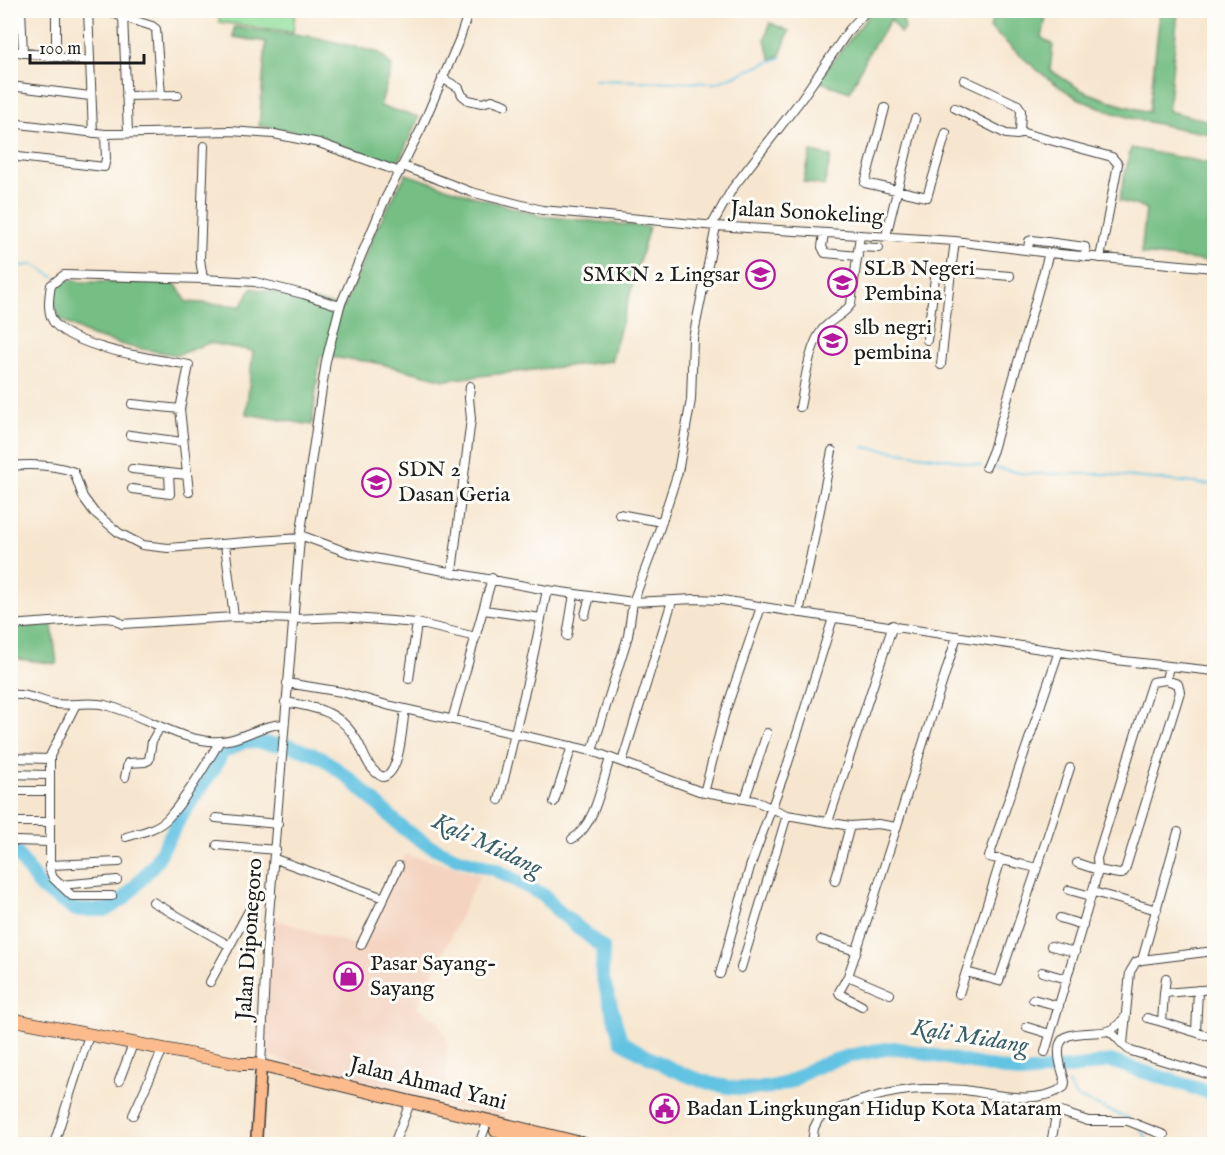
<svg xmlns="http://www.w3.org/2000/svg" width="1225" height="1155" viewBox="0 0 1225 1155" font-family="'IM FELL English',serif">
  <style>
    .built { fill: #f4d3c0 }
    .green { fill: #92df9d; stroke: #577e5c; stroke-width: 1.5 }
    .forest { fill: #75be84; stroke: #486d50; stroke-width: 1.5 }
    .lines { fill: none; stroke-linecap: round; stroke-linejoin: round }
    .stream { stroke: #64c3e2; stroke-width: 2 }
    .river { stroke: #64c3e2; stroke-width: 14 }
    .minor-casing { stroke: #3d3a37; stroke-width: 10 }
    .major-casing { stroke: #3d3a37; stroke-width: 13 }
    .highway-casing { stroke: #3d3a37; stroke-width: 14 }
    .minor { stroke: #fff; stroke-width: 8 }
    .major { stroke: #fbbb8d; stroke-width: 10 }
    .highway { stroke: #fbbb8d; stroke-width: 12 }
    .labels { text-anchor: middle; dominant-baseline: central; stroke-width: 6; stroke-linejoin: round; paint-order: stroke }
    .street-label { font-size: 22px; fill: #1c1c1c; stroke: #fdfcf7 }
    .poi-label { font-size: 22px; fill: #1c1c1c; stroke: #fdfcf7; text-anchor: start }
    .water-label { font-size: 24px; font-style: italic; fill: #395f6b; stroke: #fdfcf7 }
  </style>
  <rect width="100%" height="100%" fill="#fdfcf7"/>
  <filter id="ink" filterUnits="userSpaceOnUse"><feTurbulence type="fractalNoise" baseFrequency=".0167" numOctaves="2"/><feDisplacementMap in="SourceGraphic" scale="12" xChannelSelector="R" yChannelSelector="G"/><feConvolveMatrix kernelMatrix="1 2 1 2 8 2 1 2 1" color-interpolation-filters="sRGB"/></filter>
  <filter id="wash" filterUnits="userSpaceOnUse"><feTurbulence type="fractalNoise" baseFrequency=".008" numOctaves="4" result="noise"/><feDisplacementMap in="SourceGraphic" scale="24" xChannelSelector="R" yChannelSelector="G"/><feGaussianBlur stdDeviation="1.35" result="paint"/><feColorMatrix in="noise" values="0 0 0 0 0 0 0 0 0 0 0 0 0 0 0 0 0 1.4 0 .05"/><feComposite in="paint" operator="in"/></filter>
  <g filter="url(#wash)">
    <rect width="100%" height="100%" fill="#f7e6cf"/>
    <path class="built" d="M405,855L434,861L480,875L417,1007L438,1021L448,1042L446,1090L504,1107L503,1118L263,1055L271,918L361,947Z"/>
    <path class="green" d="M280,10L295,13L293,32L219,22L220,11Z"/>
    <path class="forest" d="M872,11H901L905,29L900,33L891,19L868,54L850,92L817,81Z
      M994,11H1047L1042,38L1053,45L1050,70L1081,90L1118,104L1149,112L1160,11H1178L1168,111L1214,122V135C1169,126 1118,120 1076,97C1044,79 1017,52 990,28Z
      M770,23L789,31L780,56L771,59L765,40Z
      M234,27L310,36L380,53L392,67L380,106L419,117L397,165L304,133L259,126L266,42L233,37Z
      M1131,148L1214,164V262L1141,254L1146,208L1119,201Z
      M811,152L831,156L824,186L803,182Z
      M406,174L473,196L541,216L649,227L611,361L445,380L373,362L320,356L312,425L246,414L253,351L209,343L177,355L131,347L92,336L59,319L53,296L62,279L83,282H174L187,302L241,306L252,288L344,307L377,227Z
      M52,625L57,664L11,658L10,627Z"/>
    <g class="lines">
      <path class="stream" d="M853,10L857,14
        M594,80L716,83L782,57
        M10,264L24,266L33,264L54,277
        M863,447L948,459L981,466
        M990,467L1025,474H1103L1214,485
        M1068,1083L1076,1097L1128,1118
        M1140,1129L1151,1144"/>
      <path class="river" d="M10,848L16,852L41,888L76,910H106L125,898L155,863L180,818L215,767L222,753L245,741L291,746L321,757L349,778L404,829L428,845L456,858L494,869L545,896L556,909L603,948L602,975L621,1041C668,1070 729,1102 786,1083C796,1080 804,1072 814,1068C839,1057 868,1051 895,1048L1023,1073L1086,1066L1110,1061L1214,1094"/>
    </g>
  </g>
  <g filter="url(#ink)">
    <g class="lines">
      <defs>
        <path id="minor" d="M21,10L23,53
          M56,10V57
          M88,10L93,133
          M101,10L152,26L156,29L161,95
          M123,16L128,132
          M10,51L89,61
          M442,78L459,88L462,95L468,100L482,103L492,100L506,105
          M964,80L1018,105L1021,111L1020,132
          M10,86L90,96
          M126,96L178,95
          M885,108L865,183L927,197L946,133
          M955,108L1006,134L1017,135L1020,132L1112,157L1118,164L1100,258
          M10,123L105,134L230,131L274,134L319,143L400,172
          M10,156L104,167L106,159L105,134
          M403,166L471,192L542,210L716,226L955,241L1049,253L1214,268
          M712,225L732,189L800,101L849,30L867,10
          M824,233L822,247L825,253L858,256
          M886,236L915,119
          M859,247L879,248
          M1028,250L1029,241L1032,240L1085,247L1086,257
          M203,279L200,259L204,146
          M927,340L936,270L951,271L955,241
          M941,365L951,271L1010,276
          M132,404L180,409
          M800,407C805,384 808,348 822,330C831,319 844,315 851,304L860,235
          M130,435L183,442
          M10,466C32,464 53,464 74,472L83,497L94,512L119,533L142,545L168,548L300,538
          M986,467L993,450L1049,253
          M132,469L187,475
          M132,489L170,494L169,473
          M189,492L180,409L189,365C153,358 82,350 56,325C46,315 49,297 51,285L64,275L203,279L255,282L303,294L340,306
          M619,514L662,522
          M300,535L352,554L547,590L633,602L695,599L722,600L782,610L1115,660L1214,671
          M225,545L234,617
          M452,572L471,419L469,398L470,386
          M484,610L541,618
          M799,613L832,451
          M585,615L590,596
          M10,625L105,618L115,619L122,624L234,617L293,619L341,617L417,623L476,637
          M567,636L574,594
          M1059,651L989,857L1037,868L1070,768
          M409,679L417,623
          M287,683L342,692L387,705L592,751L699,791L755,801L787,815L850,826L878,824L896,827
          M10,695C27,693 39,701 55,704C72,706 89,701 105,705C141,714 172,737 209,741C240,744 255,725 284,724
          M285,702C319,708 341,711 359,744C365,756 369,771 383,777C401,773 402,726 405,709
          M76,704L50,756V870L53,878L72,896H112
          M452,720L492,578
          M592,751L628,636L633,602L654,546L678,472L691,400L693,338L716,226
          M10,758L50,759
          M622,762L672,601
          M10,774L49,775
          M125,777L128,763L145,762L149,760L152,741L160,727
          M10,791H49
          M704,793L724,716L761,607
          M745,799L767,733
          M499,800L532,662L547,590
          M554,802L572,746
          M216,818L278,824
          M10,822H49
          M828,822L893,625
          M126,837C140,833 158,829 168,818C186,799 206,764 220,741
          M572,839C595,826 602,783 610,758
          M15,841L50,842
          M217,845L276,850
          M275,859L384,898
          M1001,859L966,972L999,981L1037,868
          M1077,863L1098,870L1119,874H1122L1125,870L1180,692L1178,684L1166,680
          M50,865L119,862
          M835,881L850,826
          M60,885L117,880
          M1069,890L1091,896
          M1097,893L1157,910
          M153,902L230,946
          M1060,918L1083,925
          M821,940L856,951
          M361,945L399,866
          M1051,946L1075,952
          M1142,960L1178,832
          M741,968L787,815
          M1042,972L1067,979
          M720,974L750,867L788,763L833,618
          M848,976L890,994
          M210,982L257,896L261,894L272,896
          M1214,989L1164,993L1162,1022L1214,1038
          M1164,993L1166,978
          M959,994L966,972
          M1033,999L1059,1006
          M862,1006L840,994L839,992L848,976L870,911L957,636
          M1147,1018L1162,1022
          M1027,1027L1050,1034
          M1109,1031C1118,1037 1122,1046 1131,1051L1214,1076
          M1196,1032L1198,990
          M1123,1044L1130,972L1136,962L1142,960L1214,951
          M1045,1052L1094,886L1098,870L1097,858L1148,694L1152,682L1166,680L1169,666
          M261,1066L266,951L300,538L326,361L340,306L386,197L421,129L460,38L469,10
          M119,1081L133,1044
          M133,1115L163,1049
          M54,1144L89,1035
          M394,1144L408,1108
          M479,1144L485,1128
          M812,1144L814,1128L819,1118C850,1102 889,1090 924,1089C938,1089 952,1089 965,1090C994,1094 1038,1106 1064,1087L1065,1082C1063,1073 1059,1063 1059,1054C1056,1024 1095,1037 1111,1030C1117,1027 1121,1022 1125,1017
          M1051,1144L1056,1115L1058,1111L1088,1121H1128L1164,1135"/>
        <path id="major" d="M256,1144L261,1066"/>
        <path id="highway" d="M10,1019L240,1064H254L585,1144
          M496,1131L549,1144"/>
      </defs>
      <use href="#minor" class="minor-casing"/>
      <use href="#major" class="major-casing"/>
      <use href="#highway" class="highway-casing"/>
      <use href="#minor" class="minor"/>
      <use href="#major" class="major"/>
      <use href="#highway" class="highway"/>
    </g>
  </g>
  <defs>
    <symbol id="school-ring" viewBox="-11 -11 22 22"><circle r="9.5" fill="#fdfcf7" stroke="#b5179e" stroke-width="1.5"/><path d="M0-5L7-2L0 1L-7-2ZM-4 1L0 2.5L4 1V4Q0 6-4 4Z" fill="#b5179e"/></symbol>
    <symbol id="shop-ring" viewBox="-11 -11 22 22"><circle r="9.5" fill="#fdfcf7" stroke="#b5179e" stroke-width="1.5"/><path d="M-5-2.5h2.3a2.7 3.5 0 0 1 5.4 0H5L5.5 6h-11ZM-1.5-2.5h3a1.5 2.3 0 0 0-3 0Z" fill="#b5179e"/></symbol>
    <symbol id="civic-ring" viewBox="-11 -11 22 22"><circle r="9.5" fill="#fdfcf7" stroke="#b5179e" stroke-width="1.5"/><path d="M-.6-6.5H3V-4.5H.6V-3L4-1V1h2V6H-6V1h2V-1L-.6-3ZM-1.2 2.5V6h2.4V2.5Z" fill="#b5179e"/></symbol>
  </defs>
  <g fill-rule="evenodd">
    <use href="#school-ring" x="744" y="258" width="33" height="33"/>
    <use href="#school-ring" x="826" y="266" width="33" height="33"/>
    <use href="#school-ring" x="816" y="324" width="33" height="33"/>
    <use href="#school-ring" x="360" y="466" width="33" height="33"/>
    <use href="#shop-ring" x="332" y="960" width="33" height="33"/>
    <use href="#civic-ring" x="648" y="1092" width="33" height="33"/>
  </g>
  <g class="labels">
    <g class="street-label">
      <text transform="translate(807 213) rotate(3)">Jalan Sonokeling</text>
      <text transform="translate(250 939) rotate(-86)">Jalan Diponegoro</text>
      <text transform="translate(428 1084) rotate(14)">Jalan Ahmad Yani</text>
    </g>
    <g class="poi-label">
      <text x="864" y="269">SLB Negeri<tspan x="864" dy="25">Pembina</tspan></text>
      <text x="740" y="275" text-anchor="end">SMKN 2 Lingsar</text>
      <text x="854" y="328">slb negri<tspan x="854" dy="25">pembina</tspan></text>
      <text x="398" y="470">SDN 2<tspan x="398" dy="25">Dasan Geria</tspan></text>
      <text x="370" y="964">Pasar Sayang-<tspan x="370" dy="25">Sayang</tspan></text>
      <text x="686" y="1109">Badan Lingkungan Hidup Kota Mataram</text>
    </g>
    <g class="water-label">
      <text transform="translate(487 845) rotate(25)">Kali Midang</text>
      <text transform="translate(970 1037) rotate(9)">Kali Midang</text>
    </g>
  </g>
  <rect width="1225" height="1155" fill="none" stroke="#fdfcf7" stroke-width="36"/>
  <path d="M30 54v9h114v-9" fill="none" stroke="#1c1c1c" stroke-width="3"/>
  <text x="39" y="54" font-size="18" fill="#1c1c1c" stroke="#fdfcf7" stroke-width="4.5" paint-order="stroke">100 m</text>
</svg>
